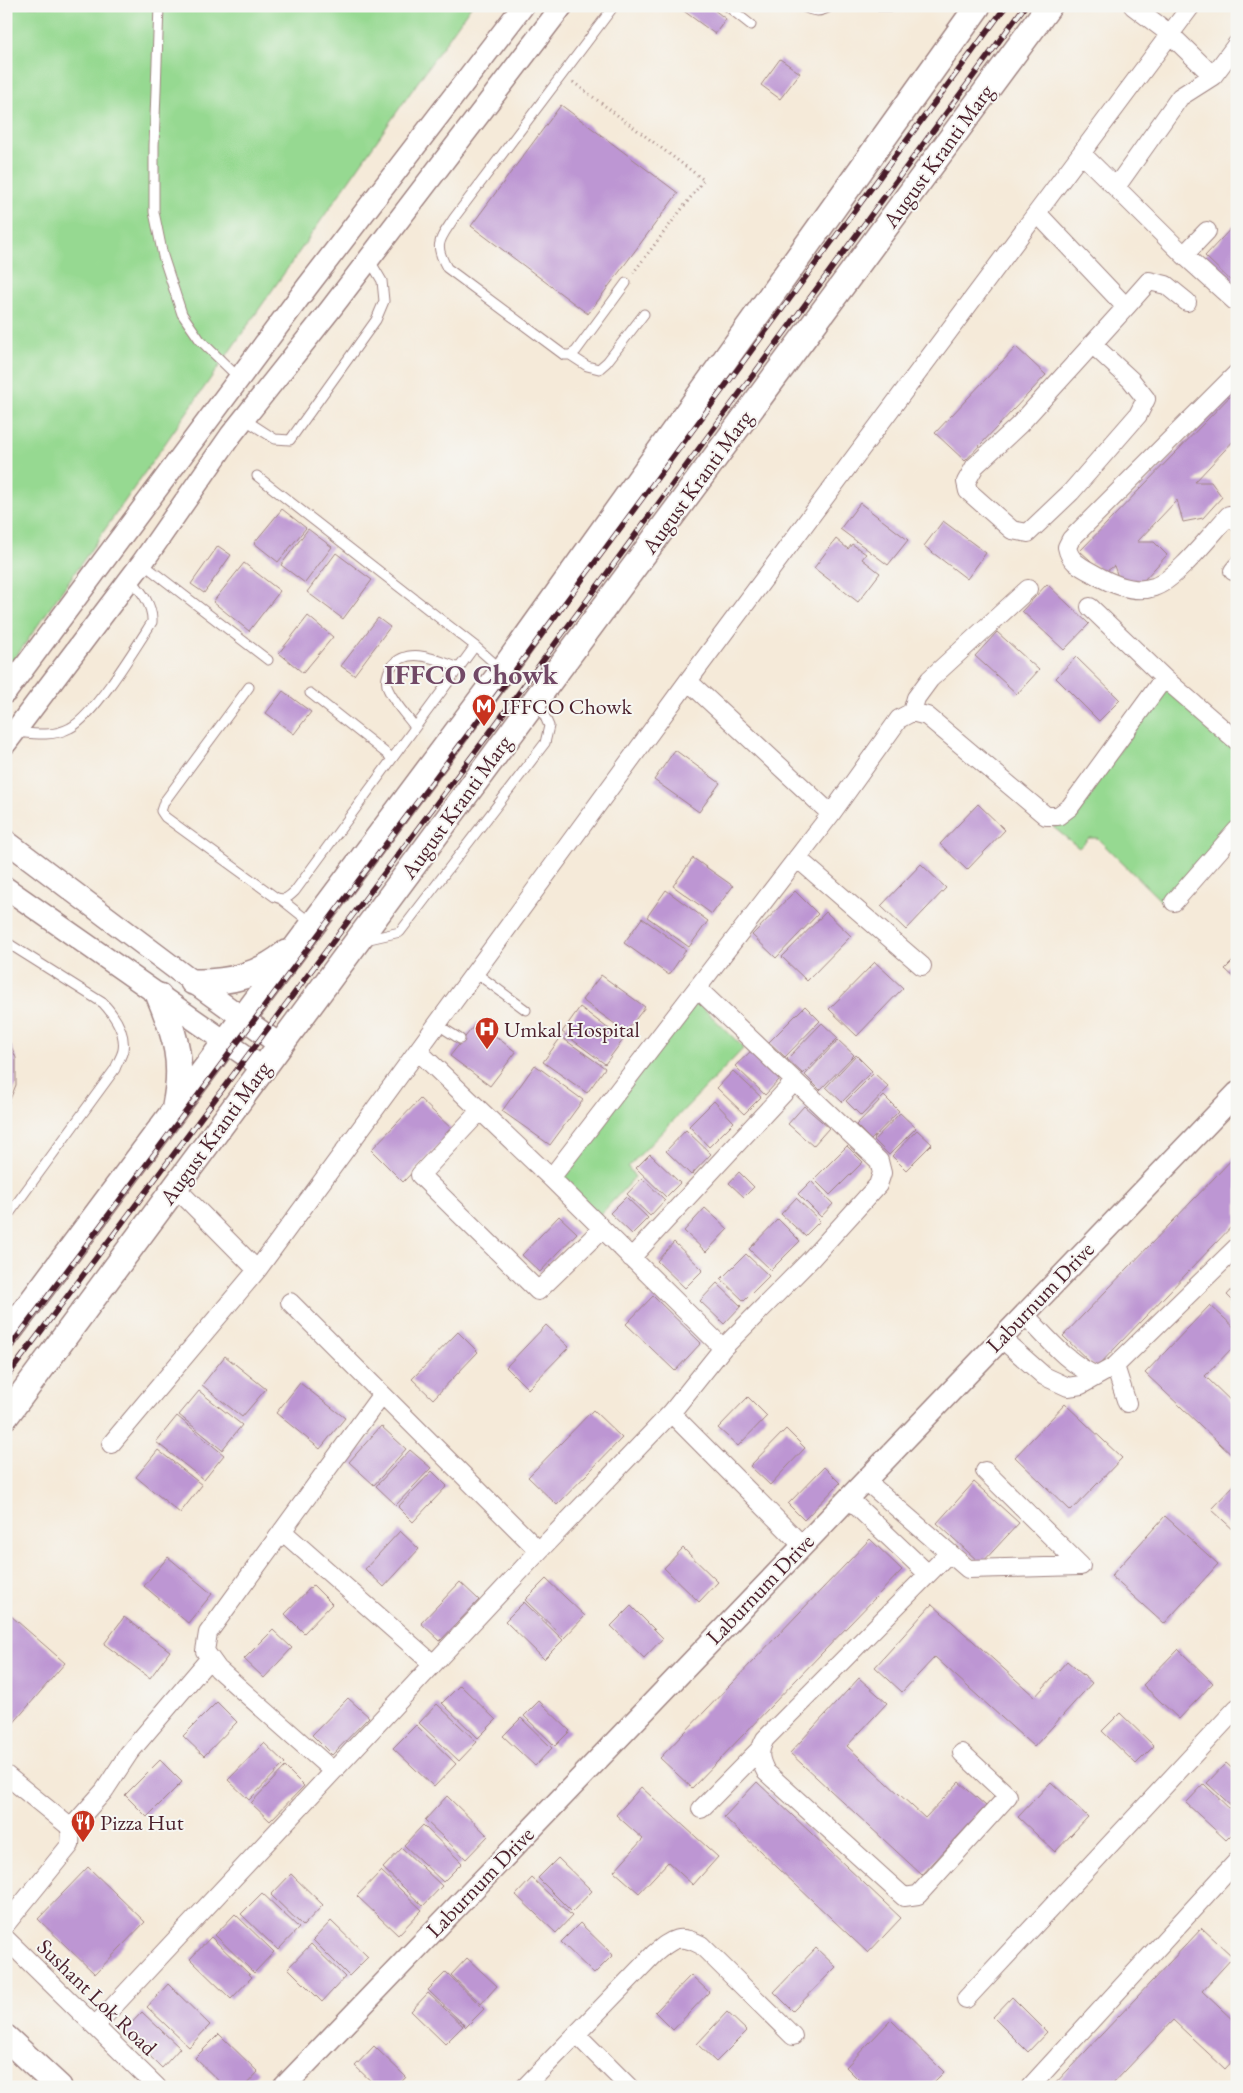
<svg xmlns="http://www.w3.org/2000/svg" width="1243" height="2093" viewBox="0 0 1243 2093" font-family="'EB Garamond',serif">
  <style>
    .green { fill: #96d991; stroke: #707c5e }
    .building { fill: #bd96d3 }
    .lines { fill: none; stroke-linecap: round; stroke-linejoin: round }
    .service-casing { stroke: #a08482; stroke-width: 11 }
    .minor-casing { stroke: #a08482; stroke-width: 20 }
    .tertiary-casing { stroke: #a08482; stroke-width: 24 }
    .secondary-casing { stroke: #a08482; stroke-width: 28 }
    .path { stroke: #a08482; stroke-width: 3; stroke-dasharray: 1 4; stroke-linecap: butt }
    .service { stroke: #fff; stroke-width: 9 }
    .minor { stroke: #fff; stroke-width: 18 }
    .tertiary { stroke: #fff; stroke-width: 21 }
    .secondary { stroke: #fff; stroke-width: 25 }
    .rail-casing { stroke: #4a1f2b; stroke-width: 5.5 }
    .rail { stroke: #f6f6f2; stroke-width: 4; stroke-dasharray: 11; stroke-linecap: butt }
    .labels { text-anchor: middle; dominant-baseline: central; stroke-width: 4; stroke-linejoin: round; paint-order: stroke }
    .street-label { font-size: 22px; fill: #4a1f2b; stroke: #f6f6f2 }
    .poi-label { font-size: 22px; fill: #4a1f2b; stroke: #f6f6f2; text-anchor: start }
    .district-label { font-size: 28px; font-weight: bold; fill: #724966; stroke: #f6f6f2 }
  </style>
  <rect width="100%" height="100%" fill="#f6f6f2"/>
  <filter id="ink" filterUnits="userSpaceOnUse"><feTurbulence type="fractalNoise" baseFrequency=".02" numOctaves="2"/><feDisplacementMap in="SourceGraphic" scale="10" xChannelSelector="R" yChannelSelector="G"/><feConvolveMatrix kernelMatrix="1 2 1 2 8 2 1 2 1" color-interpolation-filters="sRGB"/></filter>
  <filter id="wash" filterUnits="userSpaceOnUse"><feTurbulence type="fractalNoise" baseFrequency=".0096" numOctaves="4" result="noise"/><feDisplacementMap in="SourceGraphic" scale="20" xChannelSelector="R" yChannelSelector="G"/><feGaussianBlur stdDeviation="1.12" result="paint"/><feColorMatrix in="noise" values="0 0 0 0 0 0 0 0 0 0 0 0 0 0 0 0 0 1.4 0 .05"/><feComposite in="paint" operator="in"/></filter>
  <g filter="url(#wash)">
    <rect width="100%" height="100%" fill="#f5ead9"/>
    <path class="green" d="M6,6H471L6,671Z
      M1166,687L1237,750V823L1165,905L1097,838H1089L1079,848L1053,827L1062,823L1076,811Z
      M696,1001L744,1048L628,1167L635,1177L600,1215L561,1177Z"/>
    <g id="blocks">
      <path class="building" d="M677,6H709L726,19L715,34Z
        M780,59L800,73L780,99L761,85Z
        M561,105L678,193L588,314L471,226Z
        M1237,222V283L1235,285L1205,256Z
        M1016,347L1046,375L965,461L935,433Z
        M1237,389V437L1195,482H1211L1222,497L1203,518L1183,522L1177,500L1137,542H1154L1167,555L1144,580L1120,582L1114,566L1104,573L1080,551Z
        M860,503L908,540L888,565L840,529Z
        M282,509L306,528L278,562L254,543Z
        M943,521L986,553L967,579L924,546Z
        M308,529L332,547L305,583L281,565Z
        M836,539L848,549L852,544L866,554L862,559L880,573L858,602L814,568Z
        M218,546L231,555L204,593L191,584Z
        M336,553L372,580L343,619L307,592Z
        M244,563L280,591L249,631L213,602Z
        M1047,584L1089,624L1064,650L1022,611Z
        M308,616L333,637L303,673L279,653Z
        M378,618L390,627L354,675L341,666Z
        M997,632L1039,670L1017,694L975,656Z
        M1076,657L1120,700L1099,721L1056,678Z
        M283,691L311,712L294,734L266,713Z
        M675,750L720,783L699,812L654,780Z
        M978,804L1005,830L967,870L940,844Z
        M693,858L733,886L712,914L673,886Z
        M921,864L946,888L906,930L881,906Z
        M666,890L708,921L689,947L647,917Z
        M795,891L818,914L776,958L752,935Z
        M826,912L851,936L807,981L782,957Z
        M642,918L686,950L669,975L624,943Z
        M1237,957V980L1225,969Z
        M875,962L903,988L857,1036L829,1009Z
        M601,975L645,1007L626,1032L582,1000Z
        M805,1006L820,1021L785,1057L769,1042Z
        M580,1007L623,1040L605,1064L562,1032Z
        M477,1022L516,1052L490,1086L450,1056Z
        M822,1023L838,1038L803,1074L787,1059Z
        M6,1034L16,1058V1085L6,1109Z
        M561,1037L605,1068L587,1093L543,1062Z
        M838,1040L854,1055L820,1090L805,1075Z
        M751,1051L780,1079L765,1095L735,1066Z
        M856,1055L872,1071L842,1102L826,1087Z
        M535,1065L583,1100L550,1145L502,1111Z
        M733,1071L761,1097L744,1114L717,1088Z
        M874,1073L889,1087L861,1116L846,1101Z
        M884,1096L899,1111L871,1140L856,1125Z
        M420,1099L453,1130L403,1182L371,1150Z
        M714,1101L734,1122L709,1147L689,1126Z
        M804,1106L829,1128L813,1146L788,1124Z
        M900,1113L916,1128L889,1155L874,1140Z
        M686,1130L711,1154L691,1175L666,1151Z
        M917,1130L932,1144L906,1170L892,1156Z
        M847,1146L863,1162L830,1195L814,1179Z
        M650,1154L680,1183L666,1197L636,1168Z
        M1237,1154V1221L1096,1368L1063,1336Z
        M739,1172L754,1187L744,1197L729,1183Z
        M642,1178L665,1200L650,1216L627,1194Z
        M811,1181L833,1204L821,1217L798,1194Z
        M626,1197L648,1218L632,1234L610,1213Z
        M796,1198L820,1221L805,1236L781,1214Z
        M705,1208L728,1229L706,1252L684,1231Z
        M559,1216L577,1233L540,1272L522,1255Z
        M778,1219L800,1241L771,1270L749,1249Z
        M674,1242L703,1270L685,1288L657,1261Z
        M746,1254L769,1276L744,1301L721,1279Z
        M717,1283L741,1306L724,1324L700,1301Z
        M1237,1284V1305L1227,1295Z
        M653,1296L701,1343L675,1371L626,1324Z
        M1210,1305L1237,1330V1343L1205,1376L1237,1407V1460L1145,1373Z
        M546,1325L569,1347L528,1389L506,1367Z
        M458,1332L478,1352L433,1399L412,1379Z
        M225,1356L266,1389L242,1417L202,1385Z
        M300,1383L345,1418L320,1449L276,1413Z
        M199,1391L242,1425L222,1450L179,1415Z
        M748,1397L767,1416L738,1446L718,1428Z
        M1065,1404L1122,1458L1071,1511L1015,1457Z
        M593,1410L622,1438L557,1505L528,1477Z
        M177,1416L224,1455L204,1480L156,1442Z
        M381,1426L406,1449L374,1485L349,1462Z
        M786,1429L805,1448L770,1485L750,1466Z
        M158,1450L202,1485L180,1513L136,1477Z
        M410,1450L431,1468L396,1505L376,1486Z
        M824,1467L840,1483L804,1520L788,1504Z
        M432,1471L447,1486L413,1522L398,1507Z
        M974,1482L1019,1523L981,1564L937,1523Z
        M1237,1482V1533L1211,1509Z
        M1165,1516L1218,1564L1164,1624L1111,1576Z
        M400,1531L419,1549L384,1587L365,1569Z
        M870,1539L902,1570L692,1788L660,1758Z
        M683,1548L718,1582L699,1602L664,1568Z
        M168,1557L212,1594L188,1623L144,1586Z
        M546,1579L585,1616L564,1638L525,1600Z
        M460,1582L479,1600L440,1641L421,1623Z
        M313,1585L332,1604L304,1633L285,1614Z
        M524,1602L563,1640L544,1659L505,1621Z
        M932,1604L1035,1697L1067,1661L1092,1683L1034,1747L935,1657L902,1692L875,1667Z
        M631,1606L663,1638L644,1658L611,1626Z
        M10,1615L65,1663L11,1726L6,1722V1619Z
        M124,1617L170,1651L150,1678L104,1644Z
        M273,1630L292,1648L264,1678L244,1659Z
        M1178,1649L1213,1683L1179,1719L1143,1685Z
        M859,1678L887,1703L847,1746L925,1818L959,1782L986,1806L922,1875L790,1753Z
        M460,1685L496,1720L478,1738L442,1703Z
        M348,1698L369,1717L332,1755L312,1735Z
        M539,1701L570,1731L555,1746L524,1716Z
        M217,1702L237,1722L204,1756L183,1736Z
        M437,1704L477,1742L459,1761L419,1723Z
        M1120,1713L1154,1746L1136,1764L1102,1731Z
        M521,1718L552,1748L535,1766L503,1736Z
        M416,1725L456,1764L434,1787L393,1748Z
        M264,1743L285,1763L249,1800L228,1780Z
        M160,1760L182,1782L147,1817L125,1795Z
        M1226,1763L1237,1773V1811L1207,1783Z
        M285,1767L304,1786L270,1821L251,1803Z
        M757,1782L901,1918L868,1953L724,1817Z
        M1051,1782L1088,1817L1055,1852L1018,1817Z
        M1204,1784L1237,1816V1829L1226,1840L1186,1803Z
        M641,1787L718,1857L693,1885L668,1862L639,1893L614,1871L643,1839L616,1815Z
        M447,1796L488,1836L466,1859L425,1820Z
        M423,1825L462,1863L443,1882L404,1845Z
        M402,1848L442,1886L423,1906L383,1868Z
        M558,1858L592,1891L572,1912L538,1878Z
        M88,1867L145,1922L95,1974L38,1919Z
        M381,1871L422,1910L398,1935L357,1896Z
        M291,1874L323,1905L303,1926L271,1895Z
        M532,1878L572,1916L556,1933L516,1895Z
        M262,1893L299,1928L278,1950L241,1914Z
        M235,1914L274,1952L254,1973L215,1935Z
        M331,1921L368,1957L349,1976L313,1940Z
        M580,1923L613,1955L594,1974L561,1942Z
        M1202,1928L1233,1957L1202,1991L1237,2024V2056L1225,2069L1173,2020L1110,2087H1052Z
        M211,1937L252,1977L231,1999L190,1959Z
        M311,1944L345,1977L322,2002L288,1968Z
        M816,1948L836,1967L793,2011L774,1992Z
        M467,1958L497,1986L481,2004L451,1975Z
        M446,1972L484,2009L466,2027L428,1990Z
        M691,1975L709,1992L673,2030L655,2012Z
        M168,1984L210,2025L189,2047L147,2007Z
        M428,1993L463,2026L445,2044L411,2011Z
        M1012,1997L1047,2032L1028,2052L993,2017Z
        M142,2012L180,2048L162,2068L124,2031Z
        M727,2012L747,2031L716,2062L697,2044Z
        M891,2020L944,2072L929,2087H866L846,2067Z
        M219,2034L258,2072L244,2087H225L195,2058Z
        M374,2046L406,2077L397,2087H377L355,2066Z"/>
    </g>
  </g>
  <g filter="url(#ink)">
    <use href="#blocks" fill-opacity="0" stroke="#a08482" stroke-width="1"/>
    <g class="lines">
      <defs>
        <path id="service" d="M159,6L154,146V212L163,256L182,314L200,340L240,379
          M614,6L454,218C440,240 433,243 447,268L564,355H570L576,351L626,283
          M727,6L751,25
          M802,6C813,12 820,13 831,6
          M881,6H897
          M570,355L587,366L599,369L607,362L644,314
          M244,419L275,439L290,440L376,320L384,301L382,281L369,259
          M257,476L475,646L502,670
          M142,563L268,660
          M249,687L164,802L161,811L165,817L275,897C284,901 288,898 295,891L475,646
          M310,693L392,758
          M415,727C406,715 394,703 388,689C385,682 387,673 391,667C409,645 437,660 459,668
          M17,732C35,734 53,737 70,728C94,716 136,647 152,622C153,605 141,591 130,578
          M282,900L311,923
          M365,940L400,932L545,743L549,726L538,701
          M6,942L103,1003C114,1015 126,1032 123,1050C122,1056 117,1063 115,1069L6,1218
          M476,973L526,1010
          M438,1025L460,1039"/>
        <path id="minor" d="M1133,6L1170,34L1213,76L1237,44
          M1082,154L1184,255L1207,231
          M1116,187L1180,97L1213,76
          M1037,213L1126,307L1149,281L1166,285L1187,302
          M1184,255L1236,302
          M1092,344L1131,380L1146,399L1138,415L1071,492L1028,533L1012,530L968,491L966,482L975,466L1019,425L1126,307
          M1237,373L1071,539L1067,547C1070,563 1082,567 1096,575C1112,584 1135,594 1154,587C1176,580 1212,533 1229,515L1237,522
          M1233,571L1237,566
          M1090,607L1164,678L1237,741
          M688,681L831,814
          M912,712L916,698L930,679L1028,589
          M797,858L922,966
          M1174,902L1237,830
          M419,1052L551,1178L723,1348
          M480,1111L420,1175L538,1291L602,1229
          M551,1178L831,814L899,719L912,712L927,716L1046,816H1058L1070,807L1164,678
          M175,1187L257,1270
          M631,1258L795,1081
          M290,1302L539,1551
          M1024,1314C1046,1336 1067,1364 1097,1376
          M1001,1338L1044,1376L1068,1387L1081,1385L1115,1366L1237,1247
          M1115,1366L1127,1403
          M671,1413L802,1545
          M111,1444L258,1269L688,681L1191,6
          M865,1480L968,1569L1081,1566L985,1471
          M848,1498L928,1574
          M282,1531L433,1664
          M949,1553L765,1739C758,1752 759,1759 766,1772L904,1897L918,1895L1008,1796L962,1753
          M333,1771L218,1669L205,1651L208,1633L382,1394
          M6,1775L71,1828
          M701,1809L760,1749
          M6,1924L70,1845L71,1828L104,1791L129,1753L210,1658
          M6,1939L157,2087
          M966,1999L1237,1708
          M95,2026L539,1551L671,1413L723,1348L811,1259L878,1185L882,1173L879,1161L697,988
          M576,2034L629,2087
          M525,2087L654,1954C672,1939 679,1933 701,1945L793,2036
          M1030,2087L1237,1861"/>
        <path id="tertiary" d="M6,692L307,287L523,6
          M6,743L142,563L231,435L330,310L562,6
          M6,841L193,982L280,1045
          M6,888L263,1068
          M284,2087L1237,1093"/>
        <path id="secondary" d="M193,982C228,983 258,976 286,953
          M159,996C176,1037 184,1062 175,1106
          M6,1336L503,670L978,6
          M6,1416L1049,6
          M6,2038L59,2087"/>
      </defs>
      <use href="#service" class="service-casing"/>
      <use href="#minor" class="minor-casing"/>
      <use href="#tertiary" class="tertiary-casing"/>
      <use href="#secondary" class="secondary-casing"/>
      <path class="path" d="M573,82L704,180L633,273"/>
      <use href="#service" class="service"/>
      <use href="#minor" class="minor"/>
      <use href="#tertiary" class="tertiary"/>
      <use href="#secondary" class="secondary"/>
      <defs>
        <path id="rail" d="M6,1352L477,722L1006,6
          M6,1378L490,732L1025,6"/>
      </defs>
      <use href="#rail" class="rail-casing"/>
      <use href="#rail" class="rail"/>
    </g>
  </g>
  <defs>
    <symbol id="metro-pin" viewBox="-11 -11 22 30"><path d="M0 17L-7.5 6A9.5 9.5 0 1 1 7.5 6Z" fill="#c8321e" stroke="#f6f6f2"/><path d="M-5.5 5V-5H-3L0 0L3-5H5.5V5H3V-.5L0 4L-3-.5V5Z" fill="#fff"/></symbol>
    <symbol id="hospital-pin" viewBox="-11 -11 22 30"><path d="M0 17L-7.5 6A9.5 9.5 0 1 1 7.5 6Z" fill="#c8321e" stroke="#f6f6f2"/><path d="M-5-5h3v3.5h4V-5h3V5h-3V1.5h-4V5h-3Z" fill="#fff"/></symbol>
    <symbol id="restaurant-pin" viewBox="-11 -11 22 30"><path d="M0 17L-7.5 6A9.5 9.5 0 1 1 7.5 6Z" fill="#c8321e" stroke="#f6f6f2"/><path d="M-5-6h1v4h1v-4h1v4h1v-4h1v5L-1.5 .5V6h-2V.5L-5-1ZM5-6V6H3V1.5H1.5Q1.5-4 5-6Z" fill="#fff"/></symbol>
  </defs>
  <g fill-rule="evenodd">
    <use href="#metro-pin" x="470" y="692" width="28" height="38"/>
    <use href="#hospital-pin" x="473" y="1015" width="28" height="38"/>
    <use href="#restaurant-pin" x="69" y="1808" width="28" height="38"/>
  </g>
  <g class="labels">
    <g class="street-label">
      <text transform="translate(938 156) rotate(-54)">August Kranti Marg</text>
      <text transform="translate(697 482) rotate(-54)">August Kranti Marg</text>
      <text transform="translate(456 807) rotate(-54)">August Kranti Marg</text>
      <text transform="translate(215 1133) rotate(-54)">August Kranti Marg</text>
      <text transform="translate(1040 1297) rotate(-46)">Laburnum Drive</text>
      <text transform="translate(760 1589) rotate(-46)">Laburnum Drive</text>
      <text transform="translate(480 1882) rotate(-46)">Laburnum Drive</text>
      <text transform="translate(97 1997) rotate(44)">Sushant Lok Road</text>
    </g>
    <g class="poi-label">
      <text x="502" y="706">IFFCO Chowk</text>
      <text x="504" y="1029">Umkal Hospital</text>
      <text x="100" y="1822">Pizza Hut</text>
    </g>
    <g class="district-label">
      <text x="471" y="674">IFFCO Chowk</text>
    </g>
  </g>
  <rect width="1243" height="2093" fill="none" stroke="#f6f6f2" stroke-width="25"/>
</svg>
